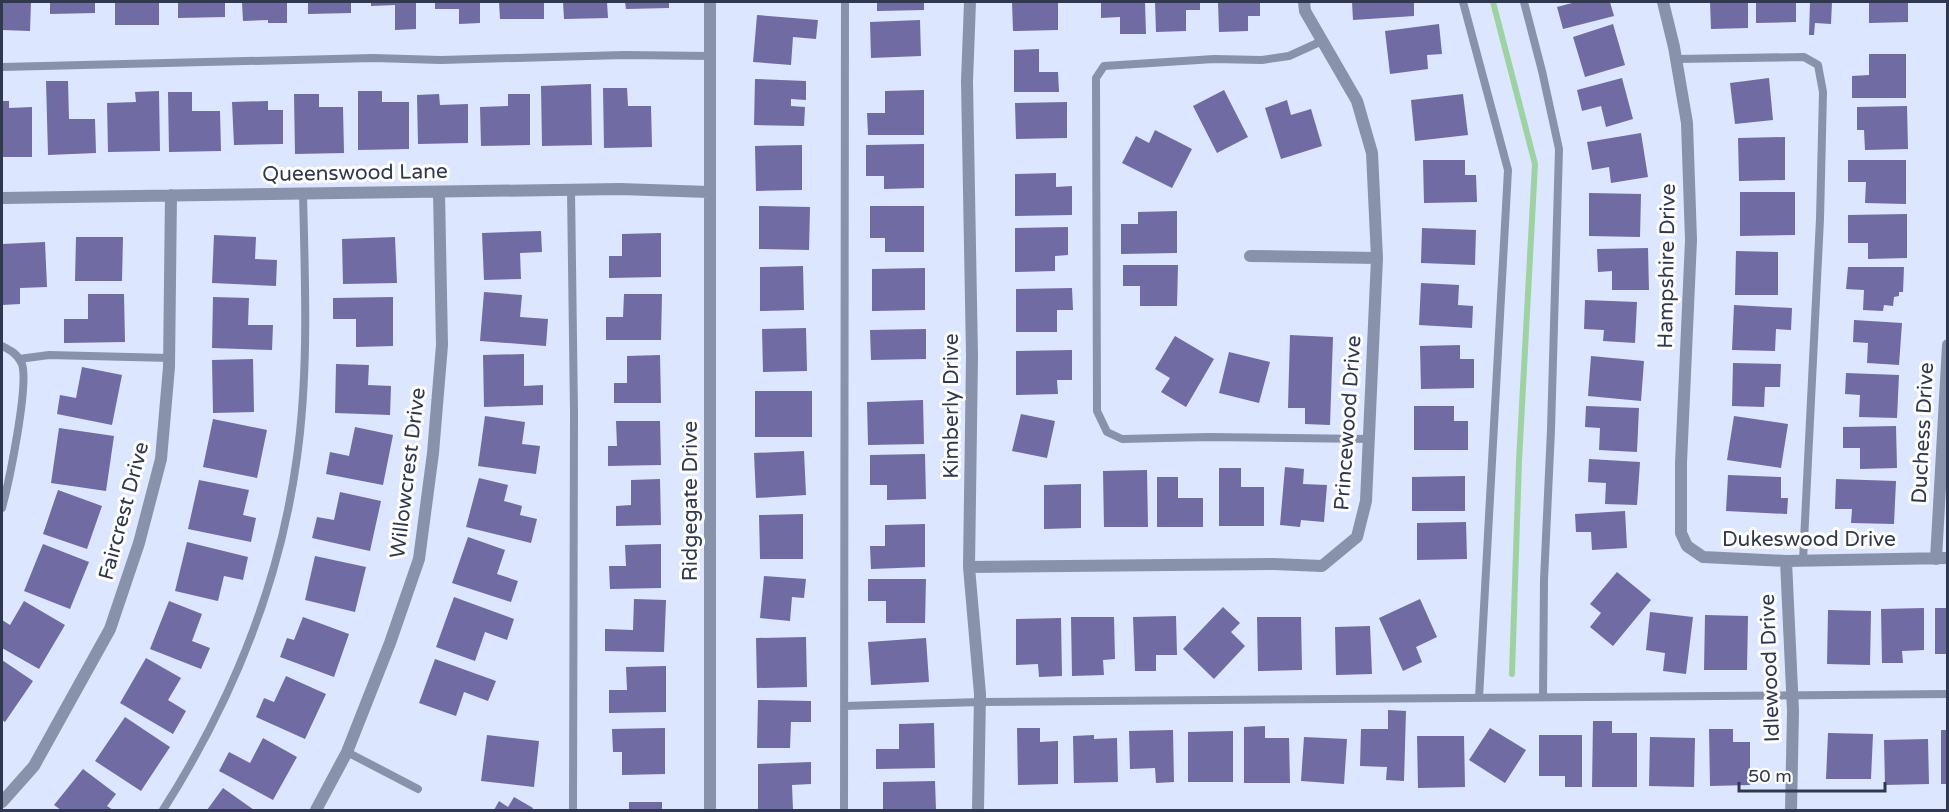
<svg xmlns="http://www.w3.org/2000/svg" width="1949" height="812" viewBox="0 0 1949 812" font-family="'Varela Round',sans-serif">
  <style>
    .lines { fill: none; stroke-linecap: round; stroke-linejoin: round }
    .stream { stroke: #9ed2a3; stroke-width: 6 }
    .building { fill: #706ba2 }
    .service { stroke: #8892aa; stroke-width: 8 }
    .minor { stroke: #8892aa; stroke-width: 12 }
    .labels { text-anchor: middle; dominant-baseline: central; stroke-width: 6; stroke-linejoin: round; paint-order: stroke }
    .street-label { font-size: 21px; fill: #2f384f; stroke: #fff }
  </style>
  <rect width="100%" height="100%" fill="#dce6fe"/>
  <g class="lines">
    <path class="stream" d="M1493,2L1535,164L1519,461L1512,674"/>
  </g>
  <path class="building" d="M2,2H31L30,31L2,30Z
    M50,2H95V13L50,14Z
    M115,2H159V25H115Z
    M178,2H225V17L178,18Z
    M242,2H287V23H268V20L243,21Z
    M308,2H351V13L308,14Z
    M371,2H416V29L395,30V5L371,6Z
    M435,2H480V23L459,24V9H435Z
    M499,2H544V19H500Z
    M563,2H607L608,18L564,19Z
    M625,2H669V8L626,9Z
    M877,2H924V10L877,11Z
    M1012,2H1058V30L1013,31Z
    M1101,2H1145L1146,34H1120V17L1101,18Z
    M1155,2H1200V10H1186V31L1156,32Z
    M1218,2H1260V16H1248V31L1219,32Z
    M1352,2H1414V16L1353,20Z
    M1571,2H1610L1614,16L1563,29L1557,7L1572,3Z
    M1710,2H1748V28L1711,29Z
    M1756,2H1796V22L1756,23Z
    M1810,2H1832L1831,24L1815,23L1814,35H1809Z
    M1869,2H1908V22L1869,23Z
    M757,15L818,20L816,39L793,37L791,65L753,62Z
    M920,20L921,56L871,58L870,22Z
    M1439,24L1442,54L1427,55L1428,69L1390,74L1385,31Z
    M1613,24L1625,65L1585,77L1573,37Z
    M1039,49V72H1058L1059,92H1014V50Z
    M1869,54H1906V98H1852V76L1869,75Z
    M1622,78L1633,119L1606,127L1601,106L1582,111L1577,90Z
    M1769,78L1773,120L1735,124L1730,83Z
    M755,79L806,81V100L791,99V106L805,107L804,126L754,125Z
    M46,81H68L69,119H95L96,153L48,155Z
    M591,84L592,145L542,146L541,86Z
    M603,88H627L628,106H651L652,147L604,148Z
    M924,90V135H868L867,113H885V91Z
    M1224,90L1248,137L1217,153L1193,106Z
    M159,91L160,151L108,152L107,103L136,102L135,92Z
    M358,91H382V102H409V149L358,150Z
    M168,92H192V111H220L221,151L169,152Z
    M294,94H319V107H343L344,153L295,154Z
    M439,94L440,105L468,104V143L418,144L417,95Z
    M508,94H530V145L481,146L480,107L508,106Z
    M1463,94L1468,135L1415,141L1411,100Z
    M1287,100L1291,115L1311,109L1322,146L1281,159L1265,108Z
    M2,101H9V108L32,107V157H2Z
    M268,101V110H283V144L234,145L232,102Z
    M1067,102V138L1016,139L1015,103Z
    M1907,106L1908,149L1865,150L1864,130H1857V107Z
    M1155,130L1192,149L1172,188L1122,163L1136,136L1149,143Z
    M1641,133L1648,177L1611,183L1609,167L1592,170L1587,142Z
    M1785,137V180L1739,181L1738,138Z
    M924,144V188L884,189V176H866V145Z
    M802,145V190L756,191L755,146Z
    M1423,160H1465V175H1476L1477,202L1424,203Z
    M1848,160H1906V204L1865,203L1866,182H1848Z
    M1056,173V187L1072,186V215L1015,216V174Z
    M1740,192H1795V235L1740,236Z
    M1589,193L1641,194L1640,237L1589,236Z
    M759,206L810,207L809,250L759,249Z
    M870,206H924V252H885V238H870Z
    M1177,211V253L1121,254V224H1138V212Z
    M1907,214V258L1868,259V243H1848V215Z
    M1068,227V255L1055,256V271L1015,272V228Z
    M1422,228L1476,230L1475,265L1421,263Z
    M541,231L542,252L520,253L521,279L484,280L482,233Z
    M661,233V277L609,278V256H622V234Z
    M214,235L256,237L255,259L277,260L276,286L212,283Z
    M76,237H123L122,281H75Z
    M395,237L397,283L343,284L342,239Z
    M45,242L47,287L20,288V304L2,305V244Z
    M1648,248L1649,290H1612V271L1598,272L1597,249Z
    M1736,251L1778,252V295H1735Z
    M1123,265H1178L1177,306H1140V286H1123Z
    M803,266L804,310L760,311V267Z
    M1848,267H1904L1903,292H1899V296L1894,297L1893,306L1884,305L1883,311L1863,310L1864,290L1846,289Z
    M925,268V310L872,311V269Z
    M1421,283L1459,285L1458,305L1473,306L1472,328L1419,325Z
    M1072,288L1073,310H1057V332H1016V289Z
    M484,292L522,295L520,317L548,319L546,346L480,341Z
    M88,294H124L125,342L64,343V319H88Z
    M624,294H662L661,340H606V317H623Z
    M213,297L249,298L248,325H273L272,350L212,348Z
    M393,297V346L356,347V319H333V298Z
    M1585,300L1637,302L1635,343L1603,341L1604,330L1584,329Z
    M1734,305L1792,308L1791,330L1776,329L1775,351L1732,350Z
    M1854,320L1902,323L1899,365L1867,363L1868,343L1853,342Z
    M806,328L807,371L763,372L762,329Z
    M926,329V359L871,360L870,330Z
    M1290,335L1333,337L1330,425L1305,424V408H1288Z
    M1175,336L1214,359L1186,407L1161,392L1170,378L1155,369Z
    M1460,345V359H1474V388L1421,389L1420,346Z
    M1072,350V380H1057L1058,394L1016,395V351Z
    M1229,352L1270,362L1259,403L1219,393Z
    M524,354V386L543,385V405L484,407L483,355Z
    M660,355L661,403H614V383H627V356Z
    M1591,356L1644,361L1641,401L1588,396Z
    M253,359L254,412L213,413L212,360Z
    M1733,363L1781,364L1780,387H1765L1764,407L1732,406Z
    M336,364L369,365L368,385L391,386L390,415L335,413Z
    M82,367L122,375L112,425L57,414L60,395L76,398Z
    M1846,373L1899,375L1897,418L1859,417L1860,395L1845,394Z
    M755,391H812V437H755Z
    M923,400L924,444L868,445L867,402Z
    M1414,406H1454V421H1468V450H1414Z
    M1586,406L1639,408L1637,452L1599,450L1600,428L1585,427Z
    M1021,414L1055,421L1047,458L1012,451Z
    M485,416L525,422L522,444L540,446L536,474L478,466Z
    M1734,416L1788,424L1781,468L1727,460Z
    M213,419L267,430L257,478L203,467Z
    M616,421H660L661,465L608,466V446H617Z
    M1896,426L1897,468L1860,469V448H1843V427Z
    M355,427L393,435L383,485L326,474L330,452L349,456Z
    M59,428L114,436L106,491L51,483Z
    M804,451L806,495L756,498L754,453Z
    M925,454L926,499L887,500V485H870V455Z
    M1589,459L1640,462L1637,505L1605,504L1606,483L1588,482Z
    M1285,467L1304,469L1303,484L1327,485L1324,522L1301,520L1300,527L1280,525Z
    M1219,468H1241V487H1264V526H1219Z
    M1147,470L1148,527H1104L1103,471Z
    M1728,475L1781,477V498H1788L1787,514L1726,511Z
    M1465,476V511H1412V477Z
    M1157,477H1178V498H1203V527H1157Z
    M479,478L508,485L504,501L522,506L520,515L537,519L531,543L466,527Z
    M660,479L661,525L616,526V506L631,505V480Z
    M1836,479L1896,481L1894,524L1851,523L1852,509H1835Z
    M199,480L249,490L243,515L256,518L251,542L188,529Z
    M1081,484V528L1044,529V485Z
    M58,490L102,506L87,549L43,534Z
    M340,492L381,501L370,551L312,538L317,517L334,520Z
    M1625,511L1627,548L1592,550L1591,532H1576L1575,514Z
    M803,514V559H760L759,515Z
    M1466,522L1467,559L1417,560V523Z
    M925,524V567L871,569L870,546H885V525Z
    M468,537L505,550L497,574L518,581L511,602L452,583Z
    M187,542L248,557L243,580L224,576L218,601L175,591Z
    M43,544L89,562L70,609L24,591Z
    M661,544V588L610,589L609,566H626L625,545Z
    M315,556L366,567L355,612L305,600Z
    M1617,572L1651,600L1613,646L1590,627L1601,613L1590,604Z
    M764,576L806,579L804,598L792,597L790,621L760,618Z
    M868,579H926L925,623H886V601H868Z
    M454,597L514,619L507,640L485,632L475,661L436,647Z
    M634,599L666,600L664,652L605,651V629L633,630Z
    M1420,599L1437,637L1416,647L1422,662L1403,671L1379,618Z
    M24,601L65,625L39,669L2,648V620L10,625Z
    M169,601L202,614L192,641L210,648L201,669L150,649Z
    M1223,607L1240,623L1231,632L1245,646L1214,679L1183,649Z
    M1924,608V650L1902,651L1903,663H1882L1881,609Z
    M1935,608H1948V654H1935Z
    M1828,610L1871,611L1870,665L1827,664Z
    M1650,612L1693,617L1686,674L1663,671L1665,653L1646,650Z
    M1705,615L1748,616L1747,670H1704Z
    M1176,616L1177,655H1156V671H1135L1133,617Z
    M303,617L349,634L334,677L280,657L287,638L294,640Z
    M1071,617H1114L1115,659L1103,660L1104,675L1072,676Z
    M1257,617H1301L1302,670L1258,671Z
    M1061,618L1062,676L1039,677L1038,664L1016,665V619Z
    M1370,626L1372,674L1336,675L1335,627Z
    M806,637L807,687L757,688L756,638Z
    M926,638L929,682L871,685L868,642Z
    M146,658L181,678L168,700L186,711L173,734L120,703Z
    M435,659L496,681L488,701L464,692L456,716L419,703Z
    M2,660L33,681L5,722L2,720Z
    M666,666V712L609,713V690H627L626,667Z
    M286,676L326,694L305,739L256,717L264,698L274,702Z
    M758,700L811,701V722H791L790,748H757Z
    M1388,710L1406,711L1404,781L1386,780L1387,767L1360,766L1361,729H1388Z
    M125,717L170,747L141,791L95,761Z
    M1593,721H1612V733H1637V787H1592Z
    M934,723L935,768L876,769V749H899V724Z
    M1265,726V738H1289L1290,783H1244V727Z
    M665,728V774L622,775V752H613L612,729Z
    M1017,728H1040V742L1058,741V784L1018,785Z
    M1490,728L1526,750L1505,783L1469,760Z
    M1709,729H1733V742H1750V785L1710,786Z
    M1173,730L1174,782L1156,783L1155,768L1130,769L1129,731Z
    M1941,730H1948V784H1941Z
    M1233,731V782H1188V732Z
    M1828,733L1873,734L1871,779H1826Z
    M487,735L539,741L534,787L481,781Z
    M1094,735V739L1117,738L1118,782L1074,783L1073,736Z
    M1539,735H1582V787H1565V776H1539Z
    M1417,736H1464L1465,787L1418,788Z
    M1304,737L1347,739L1344,784L1301,781Z
    M1650,737L1695,738L1694,787L1649,786Z
    M263,738L297,757L273,800L219,771L229,752L250,763Z
    M1928,739L1929,784L1885,785L1884,740Z
    M811,762V784L792,785L793,810H758V764Z
    M83,769L116,794L107,806L113,810H61L54,805Z
    M935,781L936,810H883V782Z
    M223,788L254,810H207Z
    M514,797L533,808L532,810H494L499,801L508,807Z
    M629,802H662V810H629Z"/>
  <g class="lines">
    <path class="service" d="M1463,2L1508,170L1479,698
      M1524,2L1542,71L1559,149L1551,430L1544,580L1543,697
      M1322,41L1289,56L1262,60L1214,59L1104,66L1096,78L1097,411L1107,432L1122,439L1209,437L1369,439
      M1676,59L1804,57L1818,65L1823,92L1820,219L1803,561
      M2,67L373,58L441,60L624,55L711,56
      M571,190L574,412L573,810
      M2,346C10,350 18,354 22,364C29,386 9,482 2,508
      M19,359L49,355L170,358
      M844,706L980,702L1948,694
      M347,752L418,789
      M163,810C231,703 280,584 297,457C309,370 305,281 303,194
      M844,810L845,2"/>
    <path class="minor" d="M970,2L967,81L972,356L969,567L980,694L978,810
      M1663,2L1674,47L1687,123L1691,240L1681,463V533L1687,546L1703,557L1786,561L1948,558
      M2,198L620,189L709,192
      M1250,256L1377,258
      M1936,559L1948,345
      M1786,561L1793,711L1791,810
      M969,567L1274,564L1322,566L1357,537L1366,501L1377,258L1372,153L1357,101L1305,11L1304,2
      M2,802L34,766L110,629L139,543L161,459L169,367L171,195
      M316,810L347,752L390,643L419,559L433,453L442,345L439,192
      M710,810V2"/>
  </g>
  <g class="labels">
    <g class="street-label">
      <text transform="translate(355 173) rotate(-1)">Queenswood Lane</text>
      <text transform="translate(1667 266) rotate(-89)">Hampshire Drive</text>
      <text transform="translate(951 406) rotate(-90)">Kimberly Drive</text>
      <text transform="translate(1348 423) rotate(-86)">Princewood Drive</text>
      <text transform="translate(1923 433) rotate(-87)">Duchess Drive</text>
      <text transform="translate(408 473) rotate(-83)">Willowcrest Drive</text>
      <text transform="translate(690 501) rotate(-90)">Ridgegate Drive</text>
      <text transform="translate(124 511) rotate(-75)">Faircrest Drive</text>
      <text x="1809" y="539">Dukeswood Drive</text>
      <text transform="translate(1770 668) rotate(-92)">Idlewood Drive</text>
    </g>
  </g>
  <rect width="1949" height="812" fill="none" stroke="#2f384f" stroke-width="6"/>
  <path d="M1739 782v9h146v-9" fill="none" stroke="#2f384f" stroke-width="3"/>
  <text x="1748" y="782" font-size="18" fill="#2f384f" stroke="#ffffff" stroke-width="4.5" paint-order="stroke">50 m</text>
</svg>
